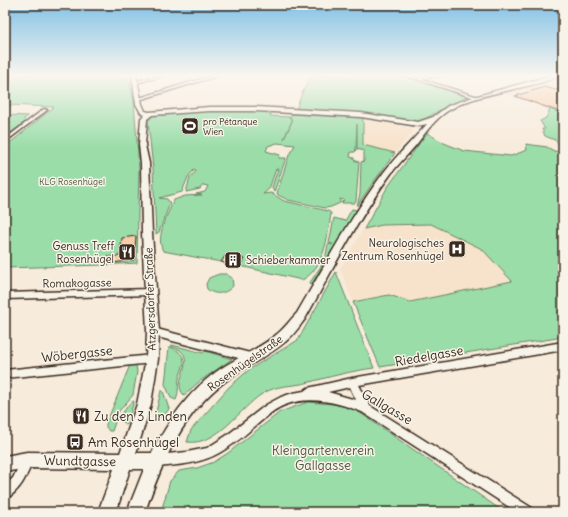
<svg xmlns="http://www.w3.org/2000/svg" width="568" height="517" viewBox="0 0 568 517" font-family="Delius,sans-serif">
  <style>
    .built { fill: #f7e2cb }
    .green { fill: #9adda9; stroke: #6a8464 }
    .building { fill: #f8cca7; stroke: #3b2a1e }
    .lines { fill: none; stroke-linecap: round; stroke-linejoin: round }
    .street-casing { stroke: #3b2a1e; stroke-width: 3 }
    .secondary-casing { stroke: #3b2a1e; stroke-width: 3 }
    .street { fill: #f7f3e8; fill-rule: evenodd }
    .secondary { fill: #f7f3e8; fill-rule: evenodd }
    .labels { text-anchor: middle; dominant-baseline: central; stroke-width: 3; stroke-linejoin: round; paint-order: stroke }
    .far-poi-label { font-size: 9px; fill: #3b2a1e; stroke: #f7f3e8; text-anchor: start }
    .far-park-label { font-size: 9px; fill: #535741; stroke: #f7f3e8 }
    .poi-label { font-size: 11px; fill: #3b2a1e; stroke: #f7f3e8; text-anchor: end }
    .street-label { font-size: 11px; fill: #3b2a1e; stroke: #f7f3e8 }
    .near-street-label { font-size: 13px; fill: #3b2a1e; stroke: #f7f3e8 }
    .near-poi-label { font-size: 13px; fill: #3b2a1e; stroke: #f7f3e8; text-anchor: start }
    .near-park-label { font-size: 13px; fill: #535741; stroke: #f7f3e8 }
  </style>
  <rect width="100%" height="100%" fill="#f7ebdb"/>
  <filter id="ink" filterUnits="userSpaceOnUse"><feTurbulence type="fractalNoise" baseFrequency=".025" numOctaves="2"/><feDisplacementMap in="SourceGraphic" scale="8" xChannelSelector="R" yChannelSelector="G"/><feConvolveMatrix kernelMatrix="1 2 1 2 8 2 1 2 1" color-interpolation-filters="sRGB"/></filter>
  <g filter="url(#ink)">
    <path class="built" d="M563,77V115L502,93Z
      M363,117L412,129L413,132L395,153L363,145Z
      M424,136L499,186L563,156V337L380,367L340,269L387,188Z"/>
    <path class="green" d="M5,75H128L134,102L139,168L137,263L103,265L5,268V147L54,107L5,105Z
      M312,75H401L467,97L448,105L420,122L370,114L296,109L303,91Z
      M550,109L563,114V337L380,367L353,302L389,295L410,302L512,281L482,249L431,224L382,225L364,229L387,188L427,133L444,143L464,151L511,156L527,150L526,144L547,147L554,151L561,152L557,141L545,136L542,129H545L540,121L546,118Z
      M227,110L272,111L270,116L290,117L292,121L284,139L292,121L290,117L293,113L363,117L380,119L375,120L363,117V145L395,153L372,184L357,206L360,194L361,162L364,161V151L357,149V124L356,149L355,152H351L350,157L354,158V160L359,162L356,201L354,203H341L344,200L340,199V203L331,207L325,208L288,200L278,195L277,193L289,155L295,145L277,143L268,146L266,151L280,155L279,158H286L274,192L272,187L278,169H276L269,189L263,194L271,193L284,201L328,211L331,213C328,236 324,269 302,280L240,266L243,258L226,255L221,262L163,251C155,236 168,214 174,200L185,196L202,195L196,194L205,192L208,186L203,185L200,189L186,192L190,178L196,171L194,170L188,177L182,192L159,198L167,199L170,203L159,232L156,234L153,169L148,121L154,114Z
      M5,115L28,116L24,119L25,122L5,137Z
      M352,209L357,210L311,285L309,284L325,260L328,244L332,245L333,244L329,243L334,218L345,221Z
      M336,272L374,368C351,371 329,377 306,383C289,387 279,384 262,394C240,408 218,446 187,442L191,430L229,387L250,369L298,340Z
      M219,274H226L232,278L233,286C226,294 215,296 207,289L206,284L209,278Z
      M172,345L203,353L205,351L232,359L200,381L184,395C169,380 204,355 170,346Z
      M169,347C177,349 187,356 183,366C182,371 180,374 179,378C178,386 179,392 176,400L171,398L165,384Z
      M130,365H136L137,372L133,395L119,411L112,431H109L106,427V424Z
      M161,391H163L169,409L163,417L158,418L155,416Z
      M134,401L127,425L121,420V415L130,403Z
      M308,402L333,404L353,408L504,512H161L170,481L179,471L197,468L214,462L228,453L280,412Z"/>
    <path class="building" d="M545,87L555,90L563,88V111L560,112L515,96Z
      M136,236L134,260L106,264L107,257L120,256L122,238Z
      M226,255L244,259L240,266L235,265V266L224,264L225,263L221,262Z"/>
    <g class="lines">
      <defs>
        <path id="street" d="M160,75H167L136,83L134,82Z
          M214,75H220L139,100L136,99Z
          M404,75H410L418,78L432,75H445L421,79L478,97L475,98Z
          M44,109L47,110L5,142V139Z
          M150,289L153,290L154,292L153,294L150,295L5,299V293Z
          M153,328L250,353L253,354L254,357L253,360L250,361L161,338L150,333L149,331L150,329Z
          M563,342V350L359,385L370,406L532,508L534,512H517L362,412C339,403 311,395 285,405C276,408 268,415 260,422C247,433 234,445 219,453C200,464 178,465 157,467L153,465L151,461L153,457L157,455L187,452L207,448L226,436L266,405L281,397L293,393L304,391L308,388L352,378ZM350,387L356,400L328,392Z
          M152,355L155,356L157,359L155,362L152,363L5,378V370Z
          M27,455L31,457L33,461C27,475 20,492 5,499V485L13,478L23,457Z"/>
        <path id="secondary" d="M132,75H136L142,104L145,111L149,112L209,107H256L361,113L418,122L433,117L448,106L470,98L553,75H562C529,90 482,91 451,109C436,117 426,132 416,145C407,156 398,164 390,175C357,220 332,271 305,319C299,327 293,336 285,342C268,357 245,366 227,380C183,412 162,462 145,512H127L144,469H130L116,512H98L114,469L27,468L5,472V456L27,452L120,453L137,404L146,359L147,331L142,233L141,163L139,145L141,118L145,115L141,113L136,104ZM209,111H256L361,117L418,126L427,124C413,140 397,155 384,172C351,216 325,265 297,313C290,320 284,329 276,335C258,350 235,358 216,372C187,393 168,422 152,453H136L151,404L158,359L159,331L152,233L149,163L145,145L147,119L152,115Z"/>
      </defs>
      <use href="#street" class="street-casing"/>
      <use href="#secondary" class="secondary-casing"/>
      <use href="#street" class="street"/>
      <use href="#secondary" class="secondary"/>
    </g>
  </g>
  <linearGradient id="sky" x2="0" y2="1"><stop stop-color="#80c1e6"/><stop offset="0.51" stop-color="#fbf6ef"/><stop offset="1" stop-color="#fbf6ef" stop-opacity="0"/></linearGradient>
  <rect width="568" height="148" fill="url(#sky)"/>
  <defs>
    <symbol id="stadium-square" viewBox="-11 -11 22 22"><rect x="-9" y="-9" width="18" height="18" rx="4" fill="#3b2a1e" stroke="#f7f3e8"/><path d="M0-5a6.5 5 0 1 0 0 10a6.5 5 0 1 0 0-10ZM-3.5-1.8h7v3.6h-7Z" fill="#fff"/></symbol>
    <symbol id="hospital-square" viewBox="-11 -11 22 22"><rect x="-9" y="-9" width="18" height="18" rx="4" fill="#3b2a1e" stroke="#f7f3e8"/><path d="M-5-5h3v3.5h4V-5h3V5h-3V1.5h-4V5h-3Z" fill="#fff"/></symbol>
    <symbol id="restaurant-square" viewBox="-11 -11 22 22"><rect x="-9" y="-9" width="18" height="18" rx="4" fill="#3b2a1e" stroke="#f7f3e8"/><path d="M-5-6h1v4h1v-4h1v4h1v-4h1v5L-1.5 .5V6h-2V.5L-5-1ZM5-6V6H3V1.5H1.5Q1.5-4 5-6Z" fill="#fff"/></symbol>
    <symbol id="building-square" viewBox="-11 -11 22 22"><rect x="-9" y="-9" width="18" height="18" rx="4" fill="#3b2a1e" stroke="#f7f3e8"/><path d="M-4-6H4V6H1V3H-1V6H-4ZM-2.5-4.3h1.7v1.8h-1.7ZM.8-4.3h1.7v1.8H.8ZM-2.5-1h1.7V.8h-1.7ZM.8-1h1.7V.8H.8Z" fill="#fff"/></symbol>
    <symbol id="bus-square" viewBox="-11 -11 22 22"><rect x="-9" y="-9" width="18" height="18" rx="4" fill="#3b2a1e" stroke="#f7f3e8"/><path d="M-5-6H5V4H4V6H2V4H-2V6H-4V4H-5ZM-3.5-4V0h7V-4ZM-3.5 1.2v1.5H-2V1.2ZM2 1.2v1.5H3.5V1.2Z" fill="#fff"/></symbol>
  </defs>
  <g fill-rule="evenodd">
    <use href="#stadium-square" x="180" y="116" width="20" height="20"/>
    <use href="#hospital-square" x="447" y="239" width="20" height="20"/>
    <use href="#restaurant-square" x="117" y="242" width="20" height="20"/>
    <use href="#building-square" x="223" y="250" width="20" height="20"/>
    <use href="#restaurant-square" x="71" y="406" width="20" height="20"/>
    <use href="#bus-square" x="65" y="432" width="20" height="20"/>
  </g>
  <g class="labels">
    <g class="far-poi-label">
      <text x="203" y="121">pro Pétanque<tspan x="203" dy="10">Wien</tspan></text>
    </g>
    <g class="far-park-label">
      <text x="72" y="181">KLG Rosenhügel</text>
    </g>
    <g class="poi-label">
      <text x="444" y="243">Neurologisches<tspan x="444" dy="13">Zentrum Rosenhügel</tspan></text>
      <text x="114" y="246">Genuss Treff<tspan x="114" dy="13">Rosenhügel</tspan></text>
      <text x="246" y="260" text-anchor="start">Schieberkammer</text>
    </g>
    <g class="street-label">
      <text transform="translate(77 283) rotate(-1)">Romakogasse</text>
      <text transform="translate(150 299) rotate(-92)">Atzgersdorfer Straße</text>
      <text transform="translate(245 363) rotate(-35)">Rosenhügelstraße</text>
    </g>
    <g class="near-street-label">
      <text transform="translate(77 354) rotate(-6)">Wöbergasse</text>
      <text transform="translate(429 356) rotate(-10)">Riedelgasse</text>
      <text transform="translate(387 407) rotate(30)">Gallgasse</text>
      <text transform="translate(80 461) rotate(1)">Wundtgasse</text>
    </g>
    <g class="near-poi-label">
      <text x="94" y="416">Zu den 3 Linden</text>
      <text x="88" y="442">Am Rosenhügel</text>
    </g>
    <g class="near-park-label">
      <text x="323" y="450">Kleingartenverein<tspan x="323" dy="15">Gallgasse</tspan></text>
    </g>
  </g>
  <rect width="568" height="517" fill="none" stroke="#f7f3e8" stroke-width="20"/>
  <rect x="10" y="10" width="548" height="497" fill="none" stroke="#3b2a1e" stroke-width="1.5" filter="url(#ink)"/>
</svg>
